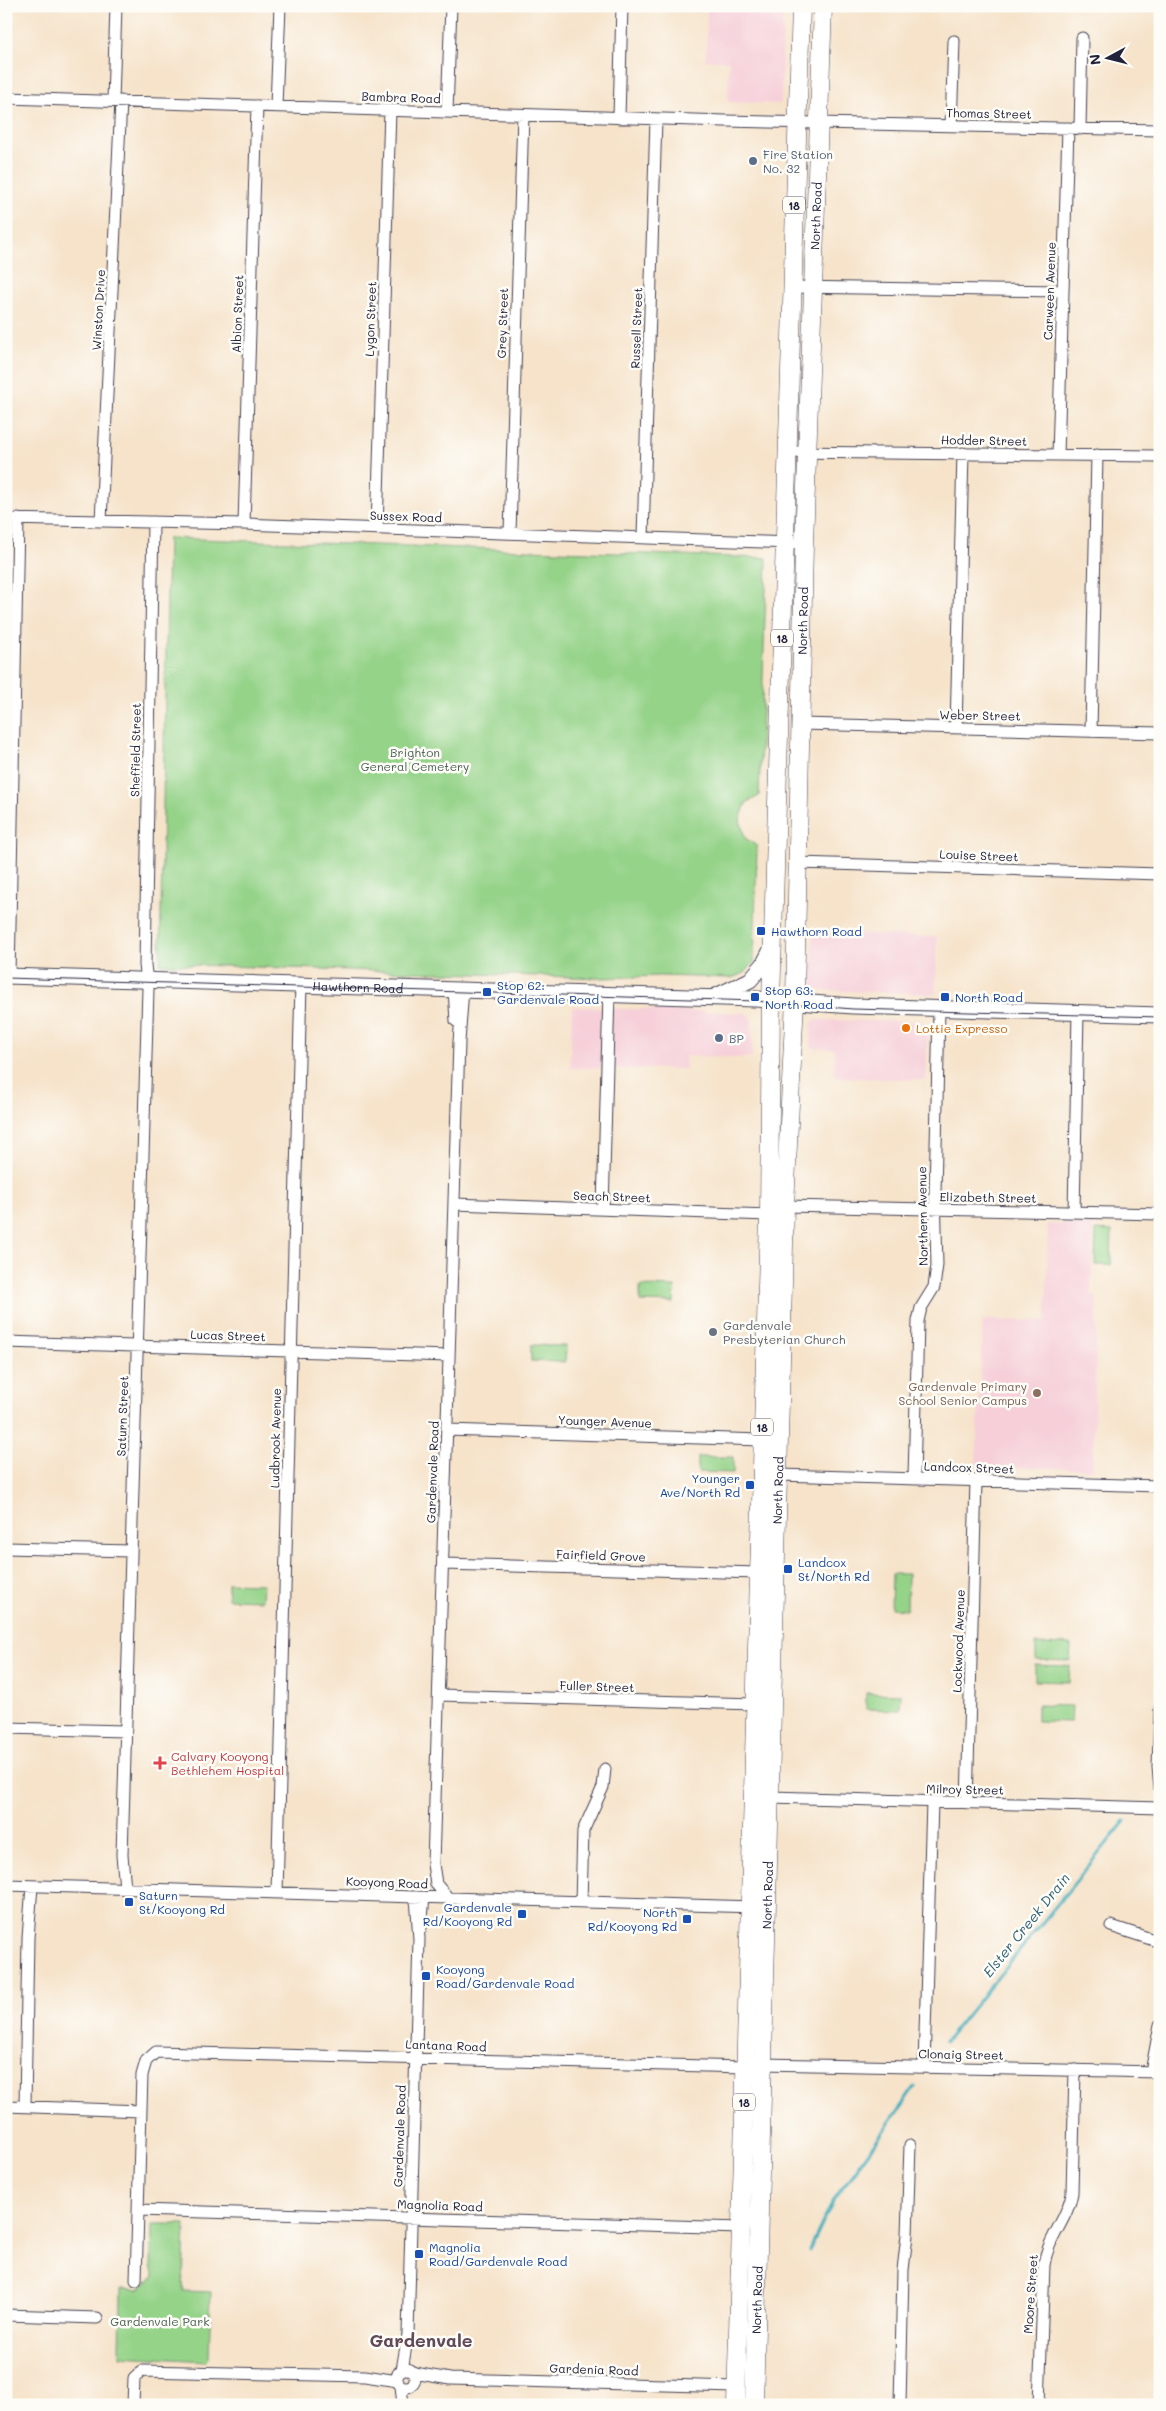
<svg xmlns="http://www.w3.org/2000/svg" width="1166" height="2411" font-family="Mali,sans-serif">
<rect width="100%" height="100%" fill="#fdfcf7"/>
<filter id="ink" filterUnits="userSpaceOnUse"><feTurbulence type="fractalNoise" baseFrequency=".02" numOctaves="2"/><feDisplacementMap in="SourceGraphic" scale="10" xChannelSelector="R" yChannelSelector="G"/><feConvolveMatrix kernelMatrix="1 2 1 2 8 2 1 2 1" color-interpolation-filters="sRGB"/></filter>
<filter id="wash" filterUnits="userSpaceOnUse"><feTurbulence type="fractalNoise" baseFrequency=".0096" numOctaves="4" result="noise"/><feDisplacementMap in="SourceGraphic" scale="20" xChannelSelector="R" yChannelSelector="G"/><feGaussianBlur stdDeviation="1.12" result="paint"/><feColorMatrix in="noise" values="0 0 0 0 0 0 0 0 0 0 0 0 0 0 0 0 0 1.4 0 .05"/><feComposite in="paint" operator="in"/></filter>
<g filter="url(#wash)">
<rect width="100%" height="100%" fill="#f6e3ca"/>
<!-- built -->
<path fill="#f6cfd9" d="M707 6H783L781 104 728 102 729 61 706 60Z
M813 932 937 937 936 994 816 990 811 985Z
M572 1007 746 1013 752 1020V1058L686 1056 685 1069 570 1068Z
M816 1020 924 1022 928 1027 926 1080 834 1077 835 1049 811 1048V1024Z
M1048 1224 1093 1225 1091 1295H1097L1093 1469 976 1466 983 1320 1046 1321Z"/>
<!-- green -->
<path fill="#95d389" stroke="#5c7a62" d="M168 538 767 558 759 796 746 803 740 820 745 838 757 846 754 962 745 973 731 978 659 976 602 978 160 964Z
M1096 1230 1112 1231 1111 1265H1095Z
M640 1286 675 1287 674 1303 640 1302Z
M531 1345 566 1346 565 1362 531 1361Z
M698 1457H733V1473L698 1472Z
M892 1574H908L907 1609 891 1608Z
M228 1583 263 1584 262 1600 228 1599Z
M1036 1644 1071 1645 1070 1661 1036 1660Z
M1035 1665 1070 1666 1069 1682 1035 1681Z
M866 1693 901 1694 900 1710 866 1709Z
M1037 1705 1072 1706 1071 1722 1037 1721Z
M152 2224H185L183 2291 211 2292 209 2358 206 2361 120 2356 121 2289 138 2290 154 2277 151 2266Z"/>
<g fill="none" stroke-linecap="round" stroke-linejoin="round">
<!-- stream -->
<path stroke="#41aebe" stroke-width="3" d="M945 2042 1125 1821
M809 2251 833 2201 915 2087"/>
</g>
</g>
<g filter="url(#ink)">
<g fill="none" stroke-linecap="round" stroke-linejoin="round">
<defs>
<path id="minor" d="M6 98 725 121 1160 130
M113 101 116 6
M276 106 280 6
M447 112 451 6
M619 118 622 6
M951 126 954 41
M1080 129 1082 38
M792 287 1063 291
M787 452 1160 456
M1058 455 1068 128
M6 519 244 524 792 543
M101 521 121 101
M244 524 257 106
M377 529 390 110
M510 533 523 115
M643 537 656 119
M800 724 1160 733
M956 728 963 453
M1091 731 1097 455
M798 863 1160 874
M9 976 18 519
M454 989 456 1021
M454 1204 769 1215
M785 1206 1160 1214
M603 1209 609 994
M1074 1212 1078 1012
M6 1342 449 1356
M447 1430 762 1440
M778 1475 1160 1486
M914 1479 918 1321 921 1308 934 1287 937 1265 935 1194 939 1009
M6 1548 131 1551
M443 1564 758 1573
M439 1695 755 1704
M1160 1709 1158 1767 1160 1789
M6 1728 125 1731
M770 1797 1160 1808
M967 1803 976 1481
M6 1885 755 1907
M125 1888 122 1855 148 989 145 965 153 522
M277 1893 301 984
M448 1898 436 1884 433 1864 459 1042 463 989
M581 1902 583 1831 603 1787 605 1769
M1111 1926 1160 1942
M421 1928 424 1897
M762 2064 1160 2072
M924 2066 932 1802
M1151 2072 1160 2025
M6 2106 141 2111
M25 2106 28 1938 32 1886
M138 2210 741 2228
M136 2280 142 2075 146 2061 156 2052 745 2067
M6 2315 97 2318
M397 2378a9 9 0 1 1 18 0a9 9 0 1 1-18 0Z
M402 2370 408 2334 419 1939 416 1897
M414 2373 450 2379 736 2387
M401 2386 403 2405
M133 2405 134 2378 142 2371 365 2376 398 2381
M900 2405 903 2270 907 2235 910 2145
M1039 2405 1044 2265C1047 2239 1068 2219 1072 2193L1075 2070"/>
<g id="major">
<path id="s1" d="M6 976 755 999 853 1006 1160 1015"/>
<path d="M714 997 750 980 763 965 772 948"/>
</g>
<g id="highway">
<path d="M736 2405 769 1215 771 1002 801 6"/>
<path id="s2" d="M754 2405 785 1206 795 1000 804 543 823 6"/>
</g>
</defs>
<!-- minor casing -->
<use href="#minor" stroke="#423f50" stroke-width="13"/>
<!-- major casing -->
<use href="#major" stroke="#423f50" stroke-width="17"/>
<!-- highway casing -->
<use href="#highway" stroke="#423f50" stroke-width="19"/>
<!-- minor -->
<use href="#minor" stroke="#fff" stroke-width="11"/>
<!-- major -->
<use href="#major" stroke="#fff" stroke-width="15"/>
<!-- highway -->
<use href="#highway" stroke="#fff" stroke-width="18"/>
<!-- tram -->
<path stroke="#22223b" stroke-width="1" d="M6 978 756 1001 853 1009 1160 1017"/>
</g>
</g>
<!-- markers -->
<g fill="#5c6f8a" stroke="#fdfcf7" stroke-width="2">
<circle cx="753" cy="161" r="5"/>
<circle cx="719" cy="1038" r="5"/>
</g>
<g fill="#1a4fb4" stroke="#fdfcf7" stroke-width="2">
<rect x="756" y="926" width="10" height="10" rx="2.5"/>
<rect x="482" y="987" width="10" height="10" rx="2.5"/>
<rect x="750" y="992" width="10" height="10" rx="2.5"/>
<rect x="940" y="992" width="10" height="10" rx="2.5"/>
<rect x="745" y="1480" width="10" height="10" rx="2.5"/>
<rect x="783" y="1564" width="10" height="10" rx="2.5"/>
<rect x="124" y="1897" width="10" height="10" rx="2.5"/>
<rect x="517" y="1909" width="10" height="10" rx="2.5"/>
<rect x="682" y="1914" width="10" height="10" rx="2.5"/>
<rect x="421" y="1971" width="10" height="10" rx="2.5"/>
<rect x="414" y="2249" width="10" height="10" rx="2.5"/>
</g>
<circle fill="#e8710a" stroke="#fdfcf7" stroke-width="2" cx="906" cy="1028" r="5"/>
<circle fill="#6b7280" stroke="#fdfcf7" stroke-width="2" cx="713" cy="1332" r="5"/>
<circle fill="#8d6e63" stroke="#fdfcf7" stroke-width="2" cx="1037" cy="1393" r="5"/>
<path fill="#e0444e" stroke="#fdfcf7" stroke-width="2" d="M157.5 1755.5h5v5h5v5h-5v5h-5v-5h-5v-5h5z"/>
<g text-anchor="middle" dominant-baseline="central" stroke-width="5" stroke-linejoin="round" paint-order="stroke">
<!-- shield labels -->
<g fill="#fdfcf7" stroke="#646373" stroke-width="1">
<rect x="783" y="196.5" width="22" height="17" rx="4"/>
<rect x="771" y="629.5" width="22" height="17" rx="4"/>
<rect x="751" y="1418.5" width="22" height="17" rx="4"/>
<rect x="733" y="2093.5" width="22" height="17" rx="4"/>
</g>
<g font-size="11" font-weight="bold" fill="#22223b">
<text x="794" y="205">18</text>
<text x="782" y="638">18</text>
<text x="762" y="1427">18</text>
<text x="744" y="2102">18</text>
</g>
<!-- street labels -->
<g font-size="12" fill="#22223b" stroke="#fdfcf7">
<text transform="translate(401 97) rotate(2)">Bambra Road</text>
<text transform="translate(989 113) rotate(1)">Thomas Street</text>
<text stroke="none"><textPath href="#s2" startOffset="2190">North Road</textPath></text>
<text transform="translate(1049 291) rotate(-88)">Carween Avenue</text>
<text transform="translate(98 310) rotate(-87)">Winston Drive</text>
<text transform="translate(237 314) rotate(-88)">Albion Street</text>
<text transform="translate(370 319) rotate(-88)">Lygon Street</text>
<text transform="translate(502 323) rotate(-88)">Grey Street</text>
<text transform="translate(636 328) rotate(-88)">Russell Street</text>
<text transform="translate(984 440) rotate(1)">Hodder Street</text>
<text transform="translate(406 516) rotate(2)">Sussex Road</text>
<text stroke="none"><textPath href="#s2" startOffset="1785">North Road</textPath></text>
<text transform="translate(980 715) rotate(1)">Weber Street</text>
<text transform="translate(135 750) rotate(-89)">Sheffield Street</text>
<text transform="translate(979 855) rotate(2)">Louise Street</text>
<text stroke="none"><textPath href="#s1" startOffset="352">Hawthorn Road</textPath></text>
<text transform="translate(612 1196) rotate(2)">Seach Street</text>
<text transform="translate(988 1197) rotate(1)">Elizabeth Street</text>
<text transform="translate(922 1216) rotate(-91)">Northern Avenue</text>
<text transform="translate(228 1335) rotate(2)">Lucas Street</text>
<text transform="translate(122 1416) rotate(-88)">Saturn Street</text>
<text transform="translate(605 1421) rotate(2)">Younger Avenue</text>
<text transform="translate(275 1438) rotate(-89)">Ludbrook Avenue</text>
<text transform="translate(969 1467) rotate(2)">Landcox Street</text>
<text transform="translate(432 1472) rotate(-88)">Gardenvale Road</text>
<text stroke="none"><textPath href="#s2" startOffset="915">North Road</textPath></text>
<text transform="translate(601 1555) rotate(2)">Fairfield Grove</text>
<text transform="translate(958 1641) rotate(-88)">Lockwood Avenue</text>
<text transform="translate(597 1686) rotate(2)">Fuller Street</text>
<text transform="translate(965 1789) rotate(1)">Milroy Street</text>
<text transform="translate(387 1882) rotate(2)">Kooyong Road</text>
<text stroke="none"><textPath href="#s2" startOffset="510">North Road</textPath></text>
<text transform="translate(446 2045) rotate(2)">Lantana Road</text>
<text transform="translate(961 2054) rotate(1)">Clonaig Street</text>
<text transform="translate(399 2136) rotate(-88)">Gardenvale Road</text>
<text transform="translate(440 2205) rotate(2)">Magnolia Road</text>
<text transform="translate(1030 2294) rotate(-86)">Moore Street</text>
<text stroke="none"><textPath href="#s2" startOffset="105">North Road</textPath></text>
<text transform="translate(594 2369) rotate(2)">Gardenia Road</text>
</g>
<!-- service labels -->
<g font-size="12" fill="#4e5e75" stroke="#fdfcf7" text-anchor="start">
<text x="763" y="154">Fire Station<tspan x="763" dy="14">No. 32</tspan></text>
<text x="729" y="1038">BP</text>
</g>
<!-- park labels -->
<g font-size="12" fill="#4a6056" stroke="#fdfcf7">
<text x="415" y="752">Brighton<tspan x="415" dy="14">General Cemetery</tspan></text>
<text x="160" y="2321">Gardenvale Park</text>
</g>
<!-- transit labels -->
<g font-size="12" fill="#164399" stroke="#fdfcf7" text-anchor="start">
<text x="771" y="931">Hawthorn Road</text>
<text x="497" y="985">Stop 62:<tspan x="497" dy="14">Gardenvale Road</tspan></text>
<text x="765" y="990">Stop 63:<tspan x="765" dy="14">North Road</tspan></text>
<text x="955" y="997">North Road</text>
<text x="740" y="1478" text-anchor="end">Younger<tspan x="740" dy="14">Ave/North Rd</tspan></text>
<text x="798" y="1562">Landcox<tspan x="798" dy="14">St/North Rd</tspan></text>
<text x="139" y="1895">Saturn<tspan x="139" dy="14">St/Kooyong Rd</tspan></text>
<text x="512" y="1907" text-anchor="end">Gardenvale<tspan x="512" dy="14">Rd/Kooyong Rd</tspan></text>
<text x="677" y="1912" text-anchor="end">North<tspan x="677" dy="14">Rd/Kooyong Rd</tspan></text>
<text x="436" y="1969">Kooyong<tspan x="436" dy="14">Road/Gardenvale Road</tspan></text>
<text x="429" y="2247">Magnolia<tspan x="429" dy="14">Road/Gardenvale Road</tspan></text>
</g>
<!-- food labels -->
<g font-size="12" fill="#c56008" stroke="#fdfcf7" text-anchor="start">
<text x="916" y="1028">Lottie Expresso</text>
</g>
<!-- worship labels -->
<g font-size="12" fill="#5b616d" stroke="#fdfcf7" text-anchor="start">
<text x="723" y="1325">Gardenvale<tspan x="723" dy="14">Presbyterian Church</tspan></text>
</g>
<!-- education labels -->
<g font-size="12" fill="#785e54" stroke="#fdfcf7" text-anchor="end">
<text x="1027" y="1386">Gardenvale Primary<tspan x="1027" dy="14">School Senior Campus</tspan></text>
</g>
<!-- health labels -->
<g font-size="12" fill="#be3a42" stroke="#fdfcf7" text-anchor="start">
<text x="171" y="1756">Calvary Kooyong<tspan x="171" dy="14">Bethlehem Hospital</tspan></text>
</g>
<!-- water labels -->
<g font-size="14" font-style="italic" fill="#306176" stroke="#fdfcf7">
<text transform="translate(1026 1925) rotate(-51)">Elster Creek Drain</text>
</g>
<!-- district labels -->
<g font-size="18" font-weight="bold" fill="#614a59" stroke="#fdfcf7">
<text x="421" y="2340">Gardenvale</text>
</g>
</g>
<!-- margin -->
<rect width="1166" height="2411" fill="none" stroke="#fdfcf7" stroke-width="25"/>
<!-- north arrow -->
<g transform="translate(1108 58) rotate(263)" stroke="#fdfcf7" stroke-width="4" paint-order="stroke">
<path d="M0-4L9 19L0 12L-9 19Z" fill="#22223b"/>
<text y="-8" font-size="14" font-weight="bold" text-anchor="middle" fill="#22223b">N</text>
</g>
</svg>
